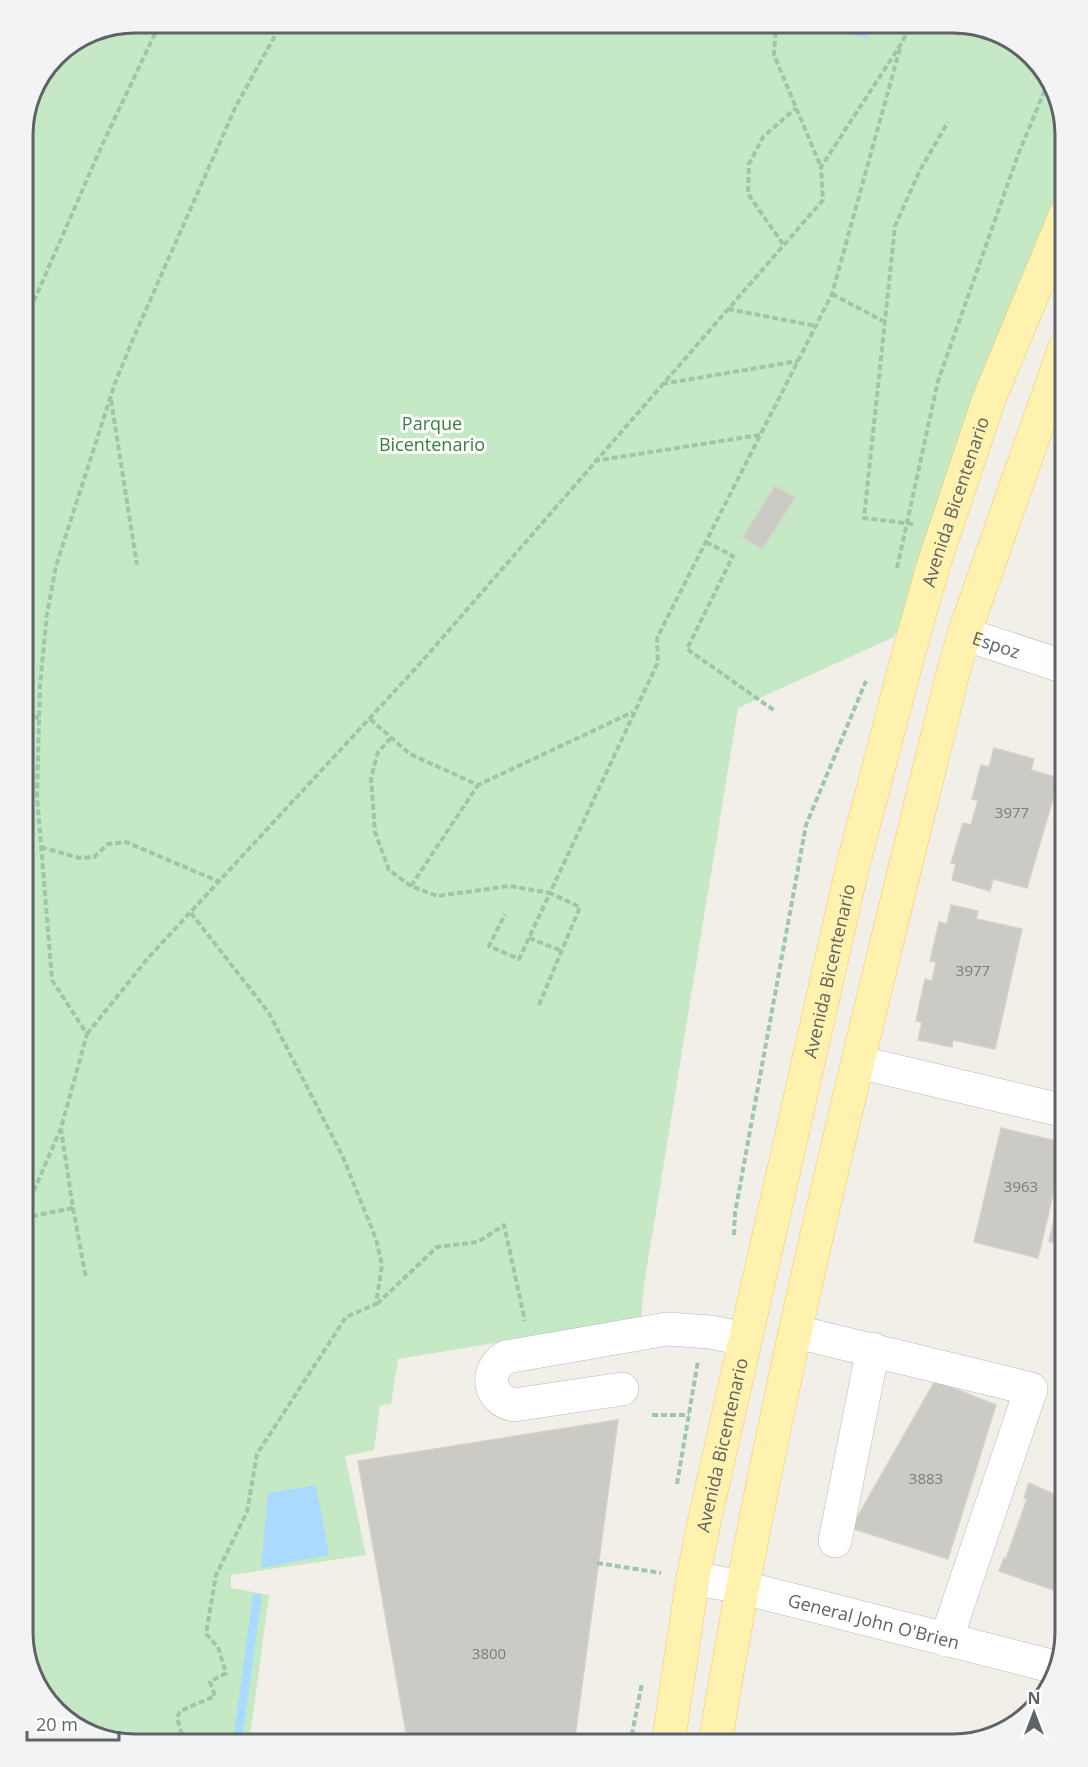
<svg xmlns="http://www.w3.org/2000/svg" width="1088" height="1767" font-family="'Open Sans',sans-serif">
<rect width="100%" height="100%" fill="#f1efe8"/>
<!-- green -->
<path fill="#c5e8c5" d="M135 23H961L1015 41 1054 85 1065 135V197L951 476 903 622 894 637 738 708 644 1285 641 1319 398 1359 391 1404 380 1405 374 1450 345 1456 366 1555 231 1575V1588L269 1595 249 1744H128L73 1726 34 1682 23 1632V128L56 55 92 31Z"/>
<!-- water -->
<path fill="#aadaff" d="M831 23H869L868 39 831 29Z
M316 1485 329 1555 261 1568 268 1493Z"/>
<g fill="none" stroke-linecap="round" stroke-linejoin="round">
<!-- stream -->
<path stroke="#aadaff" stroke-width="9" d="M237 1744 257 1598"/>
</g>
<!-- building -->
<path fill="#cccac5" stroke="#d6d1c6" stroke-width="1.5" d="M936 23H961L966 25 960 37 935 26Z
M775 486 795 498 762 549 743 537Z
M994 748 1034 759 1031 770 1059 778 1027 888 993 879 990 891 952 880 956 864 951 863 963 823 971 825 978 800 972 799 981 765 989 767Z
M951 905 978 911 976 919 1022 929 995 1049 953 1040 952 1047 918 1040 922 1022 916 1021 925 979 932 981 936 962 930 961 939 922 947 924Z
M1001 1128 1065 1143 1038 1258 974 1242Z
M1058 1175 1065 1177V1248L1049 1241 1059 1198 1052 1197Z
M935 1381 996 1405 948 1559 851 1528Z
M618 1420 574 1744H408L358 1461Z
M1029 1483 1065 1499V1594L999 1571 1004 1558 1006 1559 1027 1499 1024 1498Z"/>
<g fill="none" stroke-linecap="round" stroke-linejoin="round">
<defs>
<g id="minor">
<path id="s1" d="M964 634 1065 667"/>
<path d="M858 1062 1065 1111"/>
<path d="M797 1332 1031 1389 946 1640"/>
<path d="M622 1389 514 1405C488 1400 484 1370 506 1357L667 1329 711 1332 744 1339"/>
<path d="M835 1541 873 1349"/>
<path id="s2" d="M693 1578 741 1587 1055 1667"/>
</g>
<g id="major">
<path id="s3" d="M668 1744 693 1578 705 1518 852 869 909 652 934 563 989 399 1065 216"/>
<path d="M715 1744C774 1383 866 1028 953 673L964 634 1065 347"/>
</g>
</defs>
<!-- minor casing -->
<use href="#minor" stroke="#b5b8bc" stroke-width="34"/>
<!-- major casing -->
<use href="#major" stroke="#f2c960" stroke-width="34"/>
<!-- path -->
<path stroke="#9cc7a9" stroke-width="4" stroke-dasharray="6 3" stroke-linecap="butt" d="M776 23 774 55 821 167
M783 244 748 194 749 164 763 137 796 108
M832 294 883 321
M728 309 816 326
M23 326 103 143 160 23
M662 384 798 361
M111 400 137 565
M594 461 760 435
M913 524 864 518 895 226 920 170 948 122
M706 542 733 556 687 649 775 711
M897 568 938 381 1018 155 1049 80
M23 702 38 719
M370 719 410 754 478 785 633 712
M391 738 378 752 371 778 375 832 389 870 411 886 437 896 509 886 550 893 519 959 489 946 505 914
M41 847 79 858 94 857 108 844 126 842 220 882
M411 886 478 785
M191 913 269 1013 343 1157 376 1239 382 1265 376 1304 346 1317 257 1454 247 1512 216 1575 206 1634 218 1647 226 1673 210 1682 215 1696 180 1711 177 1718 184 1741 194 1744
M529 938 562 951
M539 1005 580 907 550 893 658 662 657 639 661 630 832 294 900 48
M87 1034 148 958 417 667 823 200 821 167 901 44 912 23
M73 1208 86 1278
M23 1216 61 1128 87 1034 52 980 37 795 40 685 47 614 56 566 115 383 133 339 236 106 282 23
M23 1218 73 1208 61 1129
M734 1235 735 1213 806 825 866 681
M377 1304 437 1247 478 1242 504 1225 525 1321
M652 1415H689
M677 1484 698 1361
M597 1563 661 1573
M630 1744 642 1683"/>
<!-- minor -->
<use href="#minor" stroke="#fff" stroke-width="33"/>
<!-- major -->
<use href="#major" stroke="#fff2af" stroke-width="33"/>
</g>
<g text-anchor="middle" dominant-baseline="central" stroke-width="6" stroke-linejoin="round" paint-order="stroke">
<!-- number labels -->
<g font-size="15" fill="#7a7d7f">
<text x="1012" y="812">3977</text>
<text x="973" y="970">3977</text>
<text x="1021" y="1186">3963</text>
<text x="926" y="1478">3883</text>
<text x="489" y="1653">3800</text>
</g>
<!-- park labels -->
<g font-size="18" fill="#348238" stroke="#fff">
<text x="432" y="423">Parque<tspan x="432" dy="21">Bicentenario</tspan></text>
</g>
<!-- street labels -->
<g font-size="18" fill="#5f6368" stroke="#fff">
<text stroke="none"><textPath href="#s3" startOffset="1276">Avenida Bicentenario</textPath></text>
<text stroke="none"><textPath href="#s1" startOffset="34">Espoz</textPath></text>
<text stroke="none"><textPath href="#s3" startOffset="790">Avenida Bicentenario</textPath></text>
<text stroke="none"><textPath href="#s3" startOffset="304">Avenida Bicentenario</textPath></text>
<text stroke="none"><textPath href="#s2" startOffset="186">General John O'Brien</textPath></text>
</g>
</g>
<!-- crop -->
<path d="M0 0H1088V1767H0ZM135 33H953A102 102 0 0 1 1055 135V1632A102 102 0 0 1 953 1734H135A102 102 0 0 1 33 1632V135A102 102 0 0 1 135 33Z" fill="#f2f3f3" fill-rule="evenodd"/>
<path fill="none" stroke="#5f6368" stroke-width="3" d="M135 33H953A102 102 0 0 1 1055 135V1632A102 102 0 0 1 953 1734H135A102 102 0 0 1 33 1632V135A102 102 0 0 1 135 33Z"/>
<!-- north arrow -->
<g transform="translate(1034 1713)" stroke="#ffffff" stroke-width="4.5" paint-order="stroke">
<path d="M0-4.5L10 22L0 15L-10 22Z" fill="#5f6368"/>
<text y="-9" font-size="16" font-weight="bold" text-anchor="middle" fill="#5f6368">N</text>
</g>
<!-- scale -->
<path d="M27 1731v9h92v-9" fill="none" stroke="#5f6368" stroke-width="3"/>
<text x="36" y="1731" font-size="18" fill="#5f6368" stroke="#ffffff" stroke-width="4.5" paint-order="stroke">20 m</text>
</svg>
